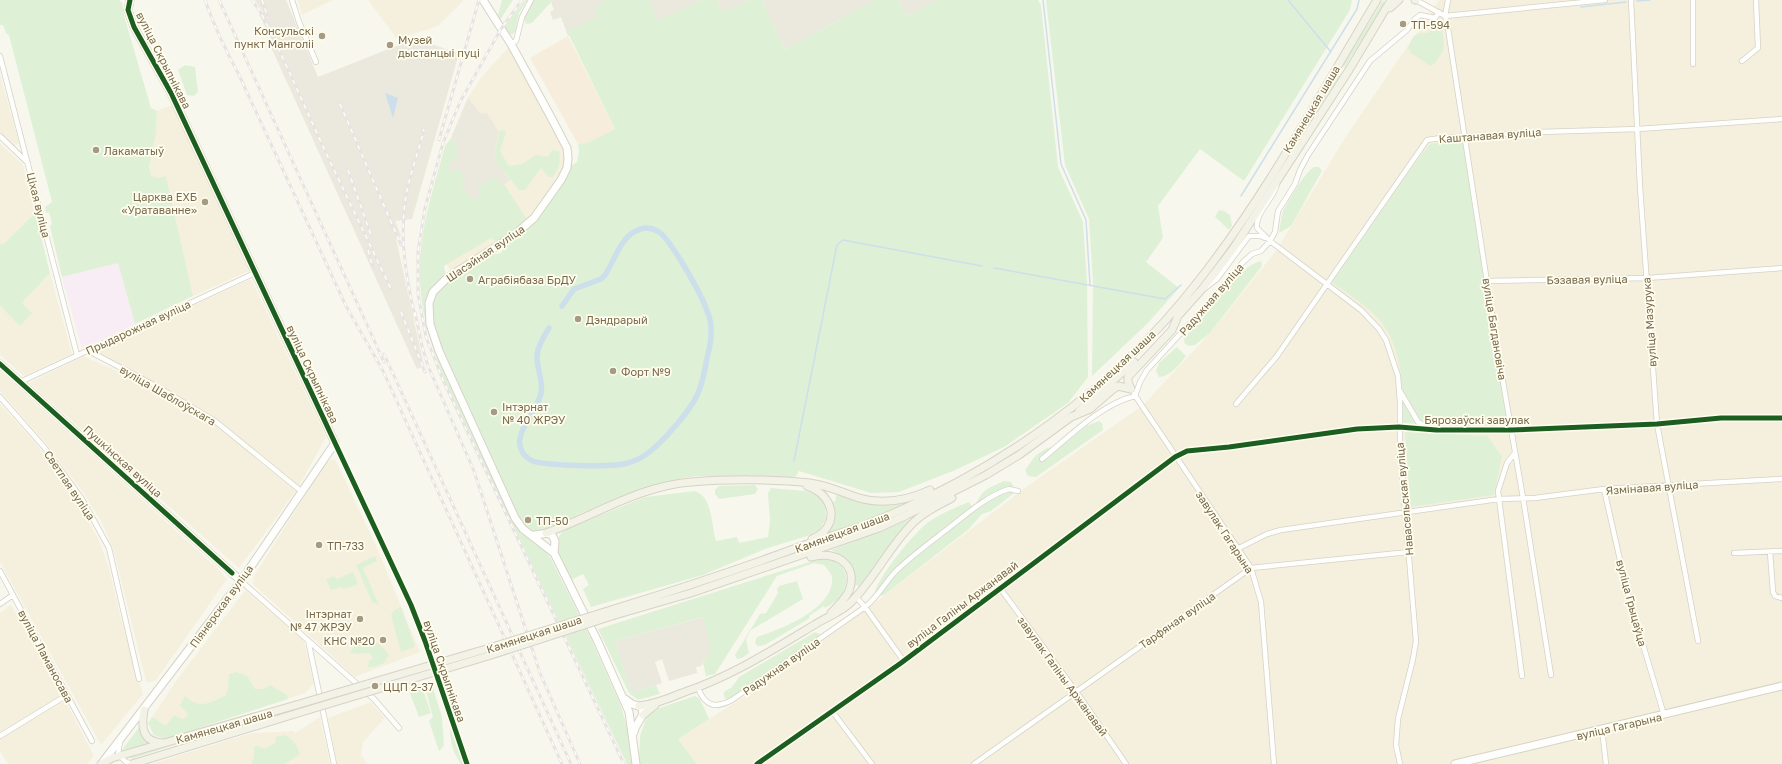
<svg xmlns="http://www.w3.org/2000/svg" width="1782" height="764" font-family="'Golos Text',sans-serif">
<rect width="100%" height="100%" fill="#f8f7ed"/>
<!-- residential -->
<path fill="#f4f0dd" d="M298 0H333L302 15Z
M368 0H462L463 1 438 26 397 39Z
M1439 0H1782V764H697L678 739 748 694 856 617 1029 485 1143 405 1212 331 1276 251 1345 138Z
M511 44 563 141 568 163 534 218 452 274 434 242 445 146 451 138 467 99 481 78Z
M0 75 19 143 14 146 0 132Z
M172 105 249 271 193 296 166 176 157 178 152 177 149 168 156 133 157 111Z
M0 143 23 165 35 213 3 246 0 243Z
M50 273 72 354 24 376 0 355V306L20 325 22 303Z
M251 279 326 437 299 486 217 419 167 389 93 350Z
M83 356 160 390 214 423 296 491 239 568 29 383Z
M0 371 218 569 227 579 156 680 152 682H146L145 677 113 548 101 521 83 492 44 441 0 391Z
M0 404 37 445 76 501 98 538 109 568 120 615 143 694 101 745 0 562Z
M333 459 336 461 376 546 420 652 355 677 253 584 254 576 326 462Z
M246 590 304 641 314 683 305 693 165 739 154 735 148 723 179 677 240 597Z
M11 605 61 693 58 697 0 732V613Z
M65 700 94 756 87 764H8L0 751V739Z
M371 702 385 718 363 742 361 755 367 764H337L328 718Z
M320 717 330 764H151L252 733 293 731 295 733Z"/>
<!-- commercial -->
<path fill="#f6eddd" d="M568 36 615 129 587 143 578 144 530 58Z"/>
<!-- industrial -->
<path fill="#ebe8dd" d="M255 0H286L318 77 399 45 418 40 459 53 412 219 395 221 401 236 396 239 424 366 417 369 271 47 274 46 259 14 263 12Z
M553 0H702L657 21 568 36 561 17 553 20 550 12 554 10 551 2Z
M717 0H750L722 13Z
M762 0H875L785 50Z
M898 0H937L907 16Z
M468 98 481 114 487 113 498 131 494 159 510 180 477 204 470 199 461 182 465 179 458 168 452 172 447 165 459 157 454 150 458 146 451 138Z
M704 617 711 649 701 666 696 667 697 673 669 681 662 659 655 662 662 683 632 693 615 641Z"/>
<!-- education -->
<path fill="#f8edf4" d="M118 262 135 324 82 349 62 277Z"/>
<!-- green -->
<path fill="#def1d7" d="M0 0H119L122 3 125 19 151 108 157 111 156 133 149 168 152 177 156 176 157 178 166 176 193 296 135 324 118 263 62 277 50 226 52 224 49 212 46 213 45 207 52 202 9 35 6 33 3 25H0Z
M502 0H513L500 20 498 15Z
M525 0H527L519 13 515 32 513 34 509 35 504 27Z
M534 0H553L532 23 526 24 524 18Z
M606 0H650L657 21 702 0H717L722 13 750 0H762L785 50 875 0H898L907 16 937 0H1038L1041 5 1058 167 1083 222 1087 282 1088 377 1068 403 1004 447 953 471 899 492 871 493 799 471 796 476 791 478 698 476 683 478 658 484 605 503 577 515 544 531 534 532 519 520 462 400 436 335 433 320 431 308 433 296 441 286 493 252 497 254 502 252 503 247 515 239 535 221 568 173 571 166 577 162 579 152 578 144 587 143 615 129 567 31 598 17 595 8Z
M1046 0H1352L1350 10 1244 181 1200 149 1158 206 1163 238 1146 262 1179 288 1148 323 1092 376 1093 283 1089 219 1065 165Z
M1383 0 1385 4 1344 68 1343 65Z
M1435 25 1442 30 1444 44 1443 51 1435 63 1430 66 1411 53 1408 48C1412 36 1416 32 1428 33Z
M185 65 195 67 198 92 194 96 187 95 178 70Z
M1336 72 1340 76 1311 120H1309Z
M502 130 506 132 500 151 509 166 522 164 536 155 548 157 552 150 559 151C561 161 559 169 553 177H549L541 168 525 190H519L494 159 499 132Z
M451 138 458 146 454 150 459 157 448 165 452 172 458 168 466 179 461 183 470 198 473 197 474 199 481 196 478 187 496 177 501 182 499 188 504 184 526 218C524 225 503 242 495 241L491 238 444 266 446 275 437 283 427 320 431 338 448 380 515 525C523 537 540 543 550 557L593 643 621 706 627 727 632 764H627C583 672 539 581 496 489 466 425 424 354 420 283 417 235 433 191 445 146Z
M1462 139 1508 427 1403 423C1403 387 1403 347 1378 318 1368 307 1345 292 1332 282L1410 170 1430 144Z
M1314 167H1319L1322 171 1291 226 1279 233C1280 227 1281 220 1282 214 1285 205 1306 171 1314 167Z
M1219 210 1224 211 1230 215 1232 226 1229 230 1215 217Z
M35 213 50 273 22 303 32 313 20 326 0 306V243L3 245Z
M1261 261 1262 266 1210 333 1195 345 1189 346 1185 344 1184 339C1200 320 1239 265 1261 261Z
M1177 347 1186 356C1180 364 1170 377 1159 377L1156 371 1159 363Z
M1099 421 1102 423 1103 430 1036 477 1028 476 1025 470 1036 455 1047 448 1061 446 1086 426Z
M1405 432 1487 436 1502 456 1494 495 1410 507Z
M1004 481 1011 482 1013 485V494L991 511 982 514 969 529 883 596 875 593C877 578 917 529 930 521 942 513 956 507 969 502L972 506 976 504C984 487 988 489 1004 481Z
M755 485 758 489 755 494 719 499 715 494V490L719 486Z
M771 488 806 491 820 496 825 504 826 519 820 529 810 535 765 549 703 575 591 607 583 589 589 585 583 574 571 580C564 564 545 539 569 528L645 497 695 491C713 497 711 525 716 541L737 537 739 543 768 537 770 521 768 493Z
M837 493 887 504 907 503 867 520 828 533 834 514 832 503 835 501Z
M913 518 860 587 854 584C851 565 849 558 831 550Z
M375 556 377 561 363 568 379 605 372 602 356 565Z
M819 559C840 556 854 575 842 594 838 600 832 604 825 608L824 606 809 616 810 618 765 645 757 646 755 642 757 637C781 629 835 609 832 577 831 573 826 568 824 565L814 563 777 576 715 674 706 676 703 663 711 649 703 617 615 641 632 693 656 685 660 694 638 700 629 693 598 629Z
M353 572 358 584 344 589 342 587 331 590 326 580 334 576 337 579Z
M797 581 803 599 751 630 746 639 749 653 742 658 737 659 735 655 760 614 766 613 778 593 777 589 779 586Z
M401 607 415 647 401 652 391 615 394 610Z
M815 632 820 634 819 638 733 696 727 699 724 697V692L732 687 739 677Z
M357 642 369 644 378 643 389 654 384 663 374 667H368L369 661 373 658 369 653 357 654 350 653Z
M236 672 247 676 255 689H264L270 685 287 695 288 699 165 739 154 735 148 723 152 717 166 726 174 715 182 719 187 717 188 714 180 705 185 696C200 710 210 703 226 695L228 688 229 674Z
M431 682 442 717 444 746 439 751 429 721 433 717 424 684Z
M421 684 431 713 419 717 408 688Z
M695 696 700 699 709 719 678 739 697 764H639L640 736 647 716 659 708Z
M140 726 152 743 122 750Z
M450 728 464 764H461C453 753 450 742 450 728Z
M284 735C293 738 297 745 300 754L285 764H251L254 757V747L258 746 265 749 275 743 276 737Z
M186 741 132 759 127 756 130 755Z"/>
<!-- water -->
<path fill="#cddfea" d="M385 93 398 98 393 118Z"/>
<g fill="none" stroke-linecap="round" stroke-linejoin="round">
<!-- stream -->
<path stroke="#cddfea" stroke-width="1.5" d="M1043 0 1061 164 1086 220 1090 285
M1288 0 1331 52
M1637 1 1650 0
M1581 7 1626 2
M1241 196 1357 9 1359 0
M994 268 1165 299 1181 285
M794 461 837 245 843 240 982 266"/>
<!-- canal -->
<path stroke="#cddfea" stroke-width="5.5" d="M549 328C544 336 538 346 537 355 536 369 545 383 540 397 535 412 514 434 521 449 523 455 528 459 533 461 547 466 608 467 624 464 632 462 641 459 648 453 662 443 692 409 698 393 703 382 705 370 707 358 709 349 712 340 711 331 711 324 710 317 707 311 702 295 671 240 659 232 651 227 643 227 636 231 620 238 614 262 605 275L601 279 574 289 562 306"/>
<defs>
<path id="street" d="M292 0 299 22 316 62
M1416 0 1445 16 1447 22 1497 347 1523 498 1551 675
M1448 0 1445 16 1605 0
M1631 0 1640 187 1657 424 1698 641
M511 44 516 41 522 17 531 0
M0 56 77 355
M1742 61 1758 48 1756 0
M1693 64V0
M0 136 28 163
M1277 184C1274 199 1255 212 1257 228L1270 241 1361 310 1379 329 1386 340 1398 376 1400 402V450L1416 641 1413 659 1398 719 1396 745 1400 764
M1487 281 1647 278 1782 268
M1205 288 1217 279 1249 236H1260L1265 238
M87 350 163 390 215 421 301 491
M20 382 255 273
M1400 391 1418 422 1427 427
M1134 394 1251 568 1261 602 1274 764
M0 397 44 447 82 499 109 548 139 679
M1236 404 1277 356 1427 140 1441 138 1539 132 1638 129 1782 119
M335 443 411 605 425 641 467 764
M1514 454 1507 463 1498 491 1522 676
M1042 459C1069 437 1101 404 1135 396L1140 382 1147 370 1226 284 1242 263 1252 254 1261 251 1270 241 1275 232 1278 211 1295 184 1300 170 1308 155 1370 61 1407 30 1415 19 1420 15 1435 18 1439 12
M1604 489 1627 591 1664 715
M1237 549 1267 534 1281 530 1499 499 1535 498 1604 489 1782 479
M1770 552 1773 592 1775 596 1782 598
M1734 553 1782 551
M0 571 92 741
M241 581 374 699 399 728
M1000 588 1080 697 1126 764
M856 597 865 607 903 660
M0 604 13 595
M308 640 334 764
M698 688C705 706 715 709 732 700L865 607C878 597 885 582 897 570 914 554 932 541 950 527 968 513 987 496 1009 489L1018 491
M832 711 872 764
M1602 729 1606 764
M0 736 67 695
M120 742 118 754 126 762 133 764
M757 764 901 663 1175 457 1187 451 1229 447 1357 429 1399 427 1436 430H1511L1657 424 1721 418H1782
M974 764 1251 568 1409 552"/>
<path id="secondary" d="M483 0 511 44 553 121 567 148 568 158 567 168 561 180 534 218 513 236 447 278 433 292 429 303 430 324 439 351 515 518 523 529 554 553 598 642 629 712 636 764
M0 364 241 581
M532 535C539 536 546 531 552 535L555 541 554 553
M625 699 632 704 641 707C647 716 635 723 634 732
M102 763 241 581 335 443 171 93 134 27 128 10 130 0
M1455 764 1782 686"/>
<path id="primary" d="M1415 0H1416
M1390 8 1399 0
M1131 389 1128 382V377L1172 330 1178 316 1203 288 1233 249 1349 70 1391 0
M1079 411 1134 362
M807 486C835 495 841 527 812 539
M546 533C594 516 639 486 691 482 727 479 774 479 810 483 827 485 843 493 859 498 883 505 908 500 930 490
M811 557C835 550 859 564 849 591 845 599 838 606 831 613
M614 609C679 589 743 568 807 544 830 536 853 530 875 521 998 471 1114 389 1196 284 1266 196 1319 96 1377 0
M615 615 691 593 879 528 907 515 986 475 1019 455 1071 417 1090 409 1112 390 1118 386 1131 389
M639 706C655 704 668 699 682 693 730 677 771 651 814 625 825 618 841 612 850 603 875 579 889 546 914 522 925 511 939 505 952 498
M144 710C141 727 142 742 163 743
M643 715 655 705
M101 764 112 758 296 705
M132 764 298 713"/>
</defs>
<!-- street casing -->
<use href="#street" stroke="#d5d2c8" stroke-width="6"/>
<!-- secondary casing -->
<use href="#secondary" stroke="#d6d3c7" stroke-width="9"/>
<!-- primary casing -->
<use href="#primary" stroke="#d7d2c7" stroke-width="9"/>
<!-- street -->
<use href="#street" stroke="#fefefc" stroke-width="4.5"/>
<!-- secondary -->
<use href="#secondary" stroke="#fefefc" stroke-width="7"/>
<!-- primary -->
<use href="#primary" stroke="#f3f2e6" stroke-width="7"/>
<defs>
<path id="rail" d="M205 0C214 26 226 51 239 75L346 306 383 371 562 764
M219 0 384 362
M252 0 261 13 276 43 326 153 391 289
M262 0 268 18
M522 0 501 29 460 102 443 143 425 208 418 251V294L426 337 443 380 624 764
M340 104 401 245
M439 140 479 0
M348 170 371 235
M368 250 373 268
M401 312 425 372
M415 312 422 346 428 366 474 471 540 673 580 764
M415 317C406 277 399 237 406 196 410 173 419 151 424 129
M384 354 571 764"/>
</defs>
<!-- rail casing -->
<use href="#rail" stroke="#e7e3e5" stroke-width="3"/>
<!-- rail -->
<use href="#rail" stroke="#fffdef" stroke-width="1.5" stroke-dasharray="4.5" stroke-linecap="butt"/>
<defs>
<path id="primary-bridge" d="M296 705 486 649 614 609
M298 713 488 656 615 615"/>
</defs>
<!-- primary-bridge casing -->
<use href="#primary-bridge" stroke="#d7d2c7" stroke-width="9" stroke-linecap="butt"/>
<!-- primary-bridge -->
<use href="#primary-bridge" stroke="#f3f2e6" stroke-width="7"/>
<defs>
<path id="cycleway" d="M130 0 128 10 134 27 171 93 411 605 425 641 467 764
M0 364 232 573
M757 764 901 663 1175 457 1187 451 1229 447 1357 429 1399 427 1436 430H1511L1657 424 1721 418H1782"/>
</defs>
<!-- cycleway casing -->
<use href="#cycleway" stroke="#fffdef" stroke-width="8"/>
<!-- cycleway -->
<use href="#cycleway" stroke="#1b5e20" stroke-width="5"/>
</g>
<!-- markers -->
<g fill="#a59b83" stroke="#fffdef" stroke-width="1.5">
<circle cx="1403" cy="24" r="4"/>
<circle cx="322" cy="36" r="4"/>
<circle cx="390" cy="45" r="4"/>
<circle cx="96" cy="150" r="4"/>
<circle cx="205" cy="202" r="4"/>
<circle cx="470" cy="279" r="4"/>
<circle cx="578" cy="319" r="4"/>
<circle cx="613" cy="371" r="4"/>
<circle cx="494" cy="412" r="4"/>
<circle cx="528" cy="520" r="4"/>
<circle cx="319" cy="545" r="4"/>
<circle cx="360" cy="619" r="4"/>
<circle cx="383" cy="640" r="4"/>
<circle cx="375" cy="686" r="4"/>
</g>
<g text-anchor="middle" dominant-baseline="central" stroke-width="3.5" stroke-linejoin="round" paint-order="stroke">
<!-- poi labels -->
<g font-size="11" fill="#79694a" stroke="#fffdef" text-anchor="start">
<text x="1411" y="24">ТП-594</text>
<text x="314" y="30" text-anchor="end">Консульскі<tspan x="314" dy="13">пункт Манголіі</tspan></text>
<text x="398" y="39">Музей<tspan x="398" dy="13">дыстанцыі пуці</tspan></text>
<text x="104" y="150">Лакаматыў</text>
<text x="197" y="196" text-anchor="end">Царква ЕХБ<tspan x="197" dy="13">«Уратаванне»</tspan></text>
<text x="478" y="279">Аграбіябаза БрДУ</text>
<text x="586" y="319">Дэндрарый</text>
<text x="621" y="371">Форт №9</text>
<text x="502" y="406">Інтэрнат<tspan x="502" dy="13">№ 40 ЖРЭУ</tspan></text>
<text x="536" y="520">ТП-50</text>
<text x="327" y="545">ТП-733</text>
<text x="352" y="613" text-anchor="end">Інтэрнат<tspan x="352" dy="13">№ 47 ЖРЭУ</tspan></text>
<text x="375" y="640" text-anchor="end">КНС №20</text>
<text x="383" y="686">ЦЦП 2-37</text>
</g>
<!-- street labels -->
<g font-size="11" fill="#79694a" stroke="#fffdef">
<text transform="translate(164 60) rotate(63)">вуліца Скрыпнікава</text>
<text transform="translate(1311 109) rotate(-59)">Камянецкая шаша</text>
<text transform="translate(1490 135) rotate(-4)">Каштанавая вуліца</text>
<text transform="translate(39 205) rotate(76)">Ціхая вуліца</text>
<text transform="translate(485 253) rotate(-34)">Шасэйная вуліца</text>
<text transform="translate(1587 279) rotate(-1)">Бэзавая вуліца</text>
<text transform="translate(1211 299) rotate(-49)">Радужная вуліца</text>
<text transform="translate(1649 322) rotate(-94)">вуліца Мазурука</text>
<text transform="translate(138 327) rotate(-25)">Прыдарожная вуліца</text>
<text transform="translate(1495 329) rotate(81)">вуліца Багдановіча</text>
<text transform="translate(1117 366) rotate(-43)">Камянецкая шаша</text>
<text transform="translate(313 374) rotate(65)">вуліца Скрыпнікава</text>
<text transform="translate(168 395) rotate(30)">вуліца Шаблоўскага</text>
<text x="1477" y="419">Бярозаўскі завулак</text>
<text transform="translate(123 461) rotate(42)">Пушкінская вуліца</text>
<text transform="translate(70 485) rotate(56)">Светлая вуліца</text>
<text transform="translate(1652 487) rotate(-4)">Язмінавая вуліца</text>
<text transform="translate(1404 499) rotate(-95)">Навасельская вуліца</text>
<text transform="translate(842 532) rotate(-20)">Камянецкая шаша</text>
<text transform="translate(1225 532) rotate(57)">завулак Гагарына</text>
<text transform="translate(1632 603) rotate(75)">вуліца Грыцаўца</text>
<text transform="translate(962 604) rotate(-37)">вуліца Галіны Аржанавай</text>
<text transform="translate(221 606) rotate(-54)">Піянерская вуліца</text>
<text transform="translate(1177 620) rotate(-35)">Тарфяная вуліца</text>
<text transform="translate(534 634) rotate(-18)">Камянецкая шаша</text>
<text transform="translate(46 656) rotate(62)">вуліца Ламаносава</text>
<text transform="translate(781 666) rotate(-35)">Радужная вуліца</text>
<text transform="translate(445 671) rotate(71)">вуліца Скрыпнікава</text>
<text transform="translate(1063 676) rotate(54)">завулак Галіны Аржанавай</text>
<text transform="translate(224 726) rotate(-16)">Камянецкая шаша</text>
<text transform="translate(1619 726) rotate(-13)">вуліца Гагарына</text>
</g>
</g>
</svg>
